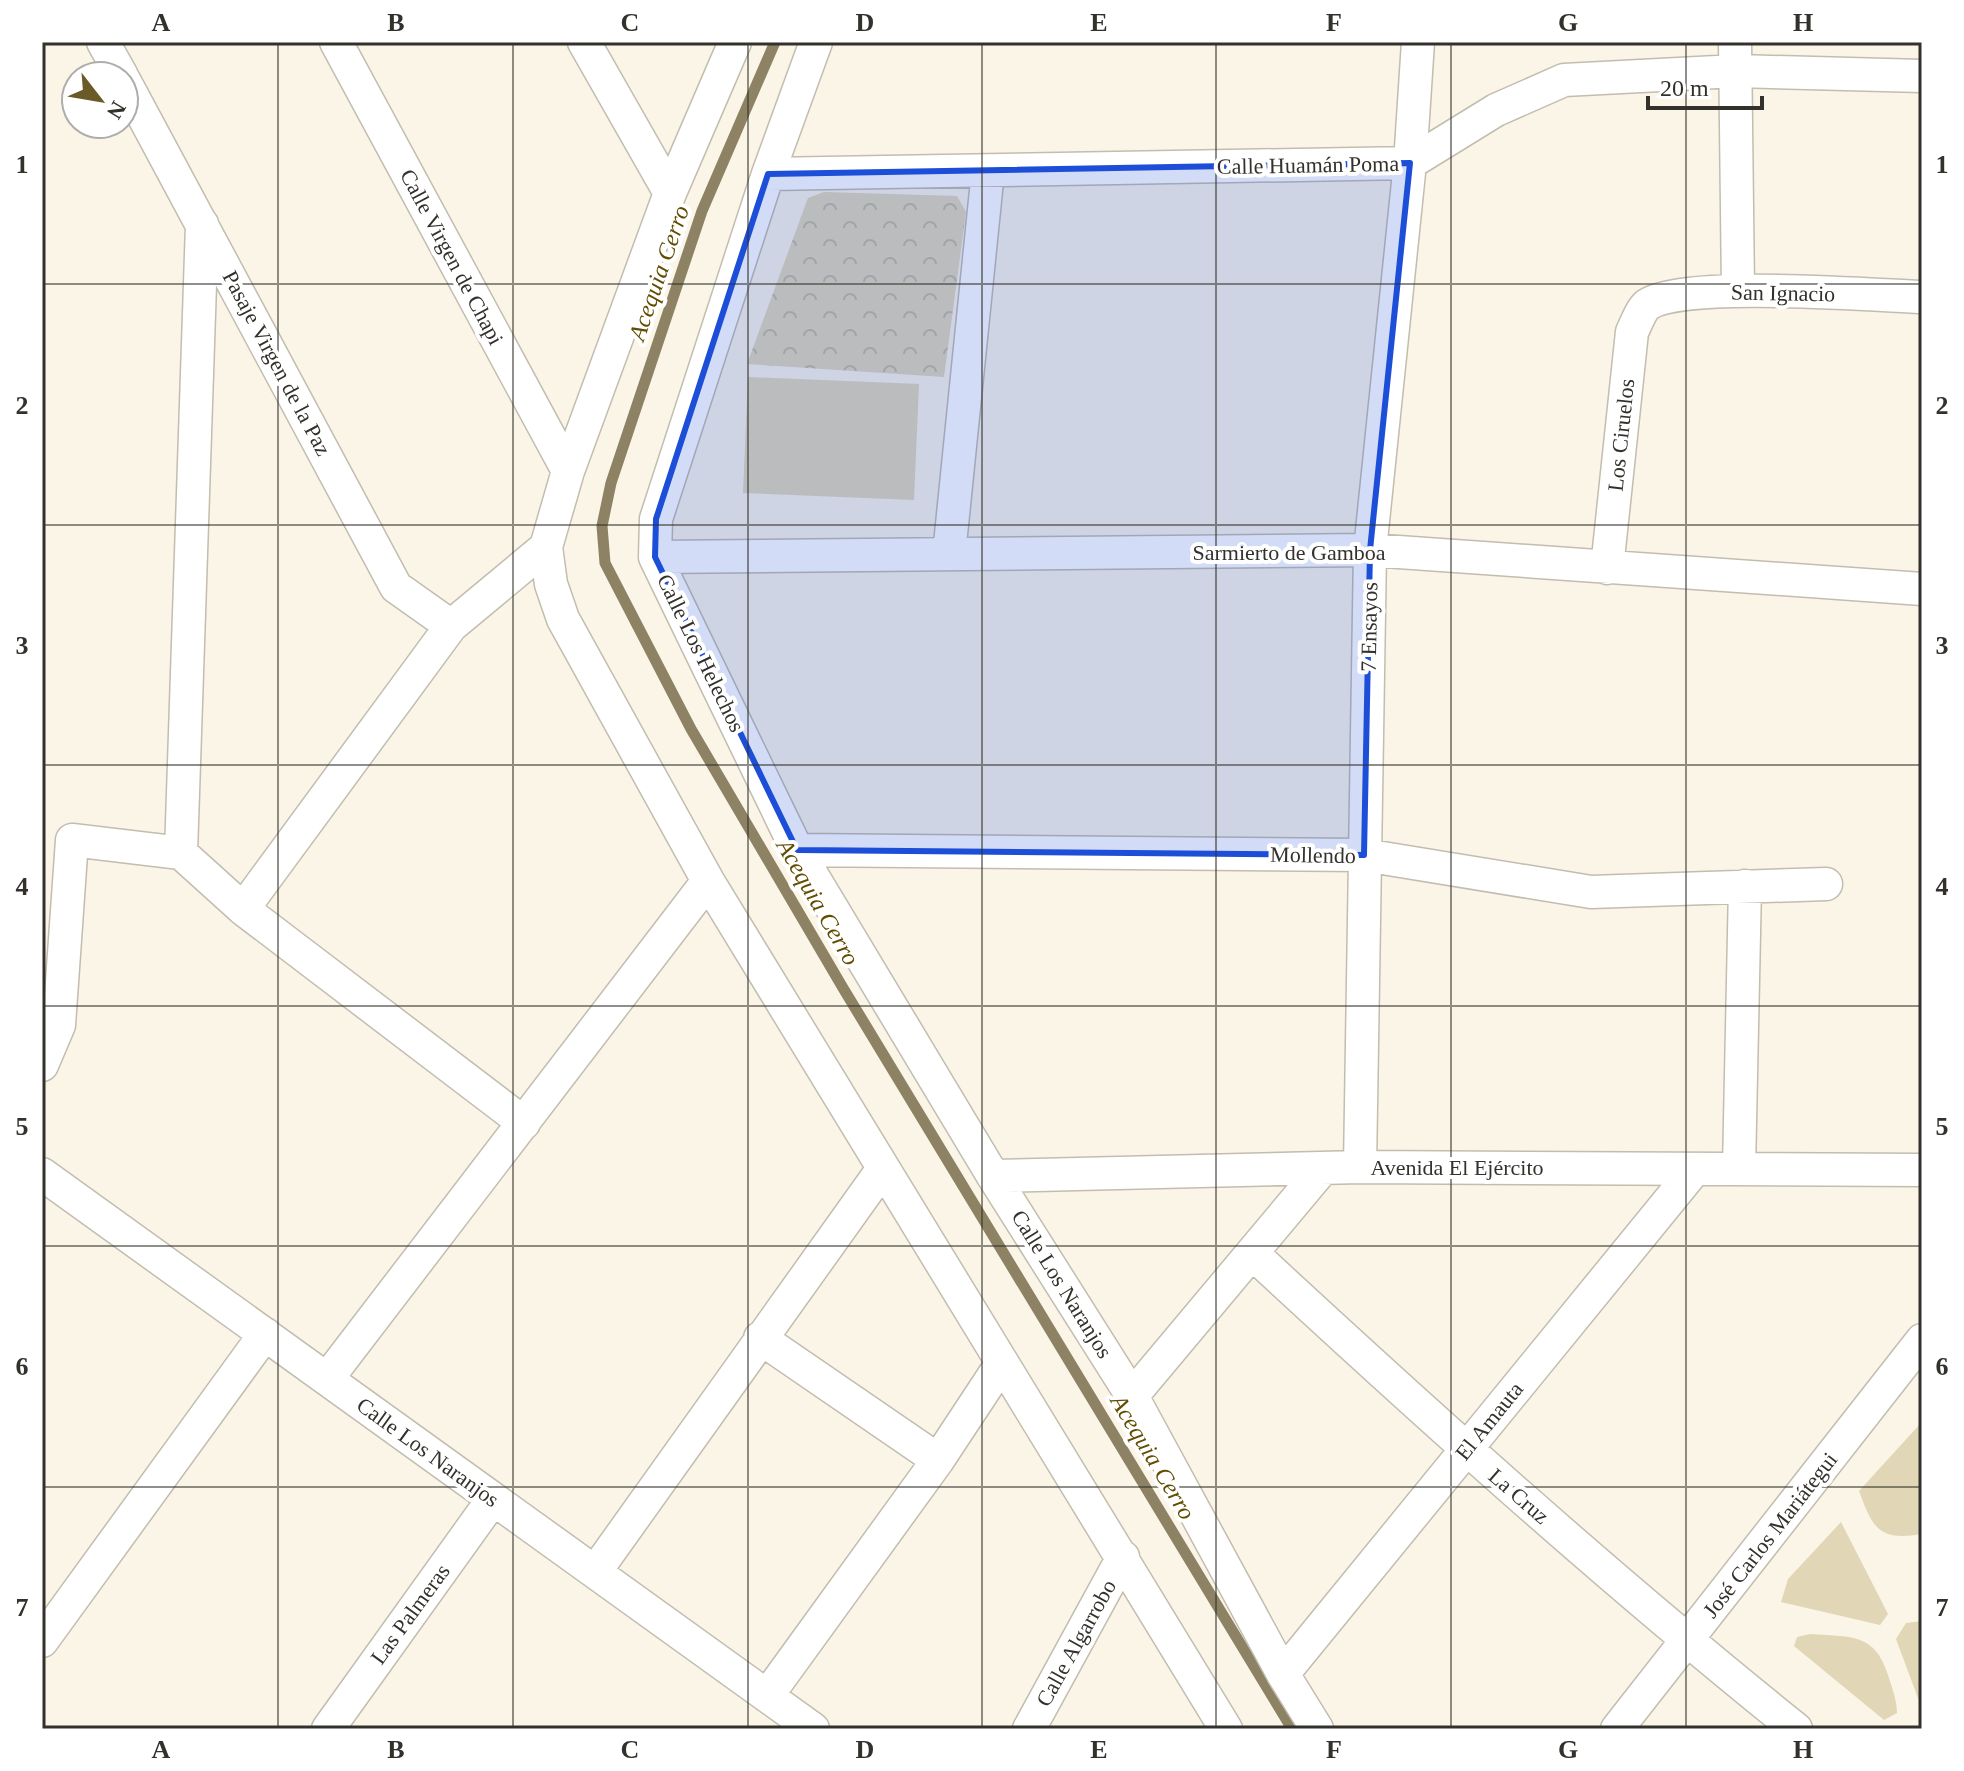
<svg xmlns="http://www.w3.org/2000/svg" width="1964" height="1771" font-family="'Times New Roman',serif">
<defs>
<pattern id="forest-crowns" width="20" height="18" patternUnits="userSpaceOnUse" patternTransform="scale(2)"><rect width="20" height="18" fill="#e1d7b7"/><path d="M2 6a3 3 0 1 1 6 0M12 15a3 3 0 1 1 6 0" fill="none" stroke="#c2b99e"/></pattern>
</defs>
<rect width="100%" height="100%" fill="#faf5e6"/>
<!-- grass -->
<path fill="#e1d7b7" d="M748 377 919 384 914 500 743 493Z
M1920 1424 1922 1534C1879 1541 1873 1529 1859 1491Z
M1841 1522 1888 1614 1880 1625 1781 1602 1788 1579Z
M1922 1621V1709L1896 1639 1906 1623Z
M1810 1634C1849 1637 1875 1632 1888 1675 1892 1688 1897 1700 1897 1713L1884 1720 1794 1646 1797 1637Z"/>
<!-- forest -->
<path fill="url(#forest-crowns)" d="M824 192 957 196 966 212 944 377 747 364 808 198Z"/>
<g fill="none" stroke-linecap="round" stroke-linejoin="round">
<!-- stream -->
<path stroke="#8d8263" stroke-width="11" d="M775 42 702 211 611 483 602 526 605 563 691 729 843 988 1292 1729"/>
<defs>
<path id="minor" d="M103 42 122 76
M336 42 568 471
M584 42 670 193
M735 42 670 193 568 471 546 547 551 584 563 619 708 881 1226 1729
M816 42 768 174 656 519 655 557 797 850 993 1176 1132 1396 1283 1674 1317 1729
M1735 42 1738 291
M124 80 396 587 451 626
M768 174 1410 163 1496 110 1564 80 1736 71 1922 76
M949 554 988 171
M655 557 1370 550 1922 589
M1607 568 1632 332C1636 324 1641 310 1647 305 1682 280 1871 295 1922 297
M797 850 1364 855 1591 892 1826 884
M181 853 202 224
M243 909 451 626 546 547
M42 1065 59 1025 72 840 181 853 243 909 524 1123
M1360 1167 1370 550 1410 163 1418 42
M1739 1169 1745 886
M42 1174 813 1729
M993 1176 1360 1167 1922 1170
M1252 1253C1429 1417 1608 1578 1796 1729
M760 1338 938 1460
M327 1379 708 881
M1132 1396 1323 1168
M595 1572 882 1170
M42 1641 265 1334
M1283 1674 1695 1169
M767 1696 938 1460 1002 1363
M328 1729 493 1499
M1029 1729 1123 1557
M1617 1729 1922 1340"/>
</defs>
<!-- minor casing -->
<use href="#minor" stroke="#c2bdaf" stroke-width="35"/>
<!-- minor -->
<use href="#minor" stroke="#fff" stroke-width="32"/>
</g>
<!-- marked area -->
<path fill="#1d4ed8" fill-opacity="0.2" stroke="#1d4ed8" stroke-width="6" stroke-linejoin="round" d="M1410 163 1370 550 1364 855 797 850 655 557 656 519 768 174Z"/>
<!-- grid -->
<path fill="none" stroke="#33312c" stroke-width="2" stroke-opacity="0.55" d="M278 42V1729M513 42V1729M748 42V1729M982 42V1729M1216 42V1729M1451 42V1729M1686 42V1729M42 284H1922M42 525H1922M42 765H1922M42 1006H1922M42 1246H1922M42 1487H1922"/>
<g text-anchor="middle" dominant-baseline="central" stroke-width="8" stroke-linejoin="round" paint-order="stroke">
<!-- street labels -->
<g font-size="22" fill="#33312c" stroke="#fff">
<text transform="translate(1308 165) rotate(-1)">Calle Huamán Poma</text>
<text transform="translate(452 257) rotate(62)">Calle Virgen de Chapi</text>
<text transform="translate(1783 293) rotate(1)">San Ignacio</text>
<text transform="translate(277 363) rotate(62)">Pasaje Virgen de la Paz</text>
<text transform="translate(1621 435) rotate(-84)">Los Ciruelos</text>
<text x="1289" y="552">Sarmierto de Gamboa</text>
<text transform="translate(1369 627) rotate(-89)">7 Ensayos</text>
<text transform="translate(701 653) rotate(64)">Calle Los Helechos</text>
<text transform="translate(1313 855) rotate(1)">Mollendo</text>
<text x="1457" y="1167">Avenida El Ejército</text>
<text transform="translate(1062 1284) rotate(58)">Calle Los Naranjos</text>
<text transform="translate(1489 1421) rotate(-51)">El Amauta</text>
<text transform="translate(428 1452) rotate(36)">Calle Los Naranjos</text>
<text transform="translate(1519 1496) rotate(41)">La Cruz</text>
<text transform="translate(1770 1535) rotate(-52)">José Carlos Mariátegui</text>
<text transform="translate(410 1614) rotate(-54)">Las Palmeras</text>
<text transform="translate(1076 1643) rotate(-61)">Calle Algarrobo</text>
</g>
<!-- water labels -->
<g font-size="24" font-style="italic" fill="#614d00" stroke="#fff">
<text transform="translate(659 273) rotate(-71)">Acequia Cerro</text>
<text transform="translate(818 902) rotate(60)">Acequia Cerro</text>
<text transform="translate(1153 1457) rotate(59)">Acequia Cerro</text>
</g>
</g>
<!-- border -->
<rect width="1964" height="1771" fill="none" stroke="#ffffff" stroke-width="88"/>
<!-- north arrow -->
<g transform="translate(100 100) rotate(121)"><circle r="38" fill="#ffffff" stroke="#adadab" stroke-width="2"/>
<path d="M0-6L14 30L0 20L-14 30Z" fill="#695a27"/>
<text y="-12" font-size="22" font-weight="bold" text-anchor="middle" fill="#33312c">N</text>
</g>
<!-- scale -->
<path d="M1648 96v12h114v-12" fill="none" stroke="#33312c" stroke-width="4"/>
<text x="1660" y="96" font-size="24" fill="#33312c" stroke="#ffffff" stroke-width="6" paint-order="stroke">20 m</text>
<rect x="44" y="44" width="1876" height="1683" fill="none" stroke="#33312c" stroke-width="3"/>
<g font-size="26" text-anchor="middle" font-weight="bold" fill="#33312c">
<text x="161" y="31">A</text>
<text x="396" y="31">B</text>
<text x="630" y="31">C</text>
<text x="865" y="31">D</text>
<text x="1099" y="31">E</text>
<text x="1334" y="31">F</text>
<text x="1568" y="31">G</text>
<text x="1803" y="31">H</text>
<text x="22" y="173">1</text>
<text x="1942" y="173">1</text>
<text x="22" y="414">2</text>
<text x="1942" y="414">2</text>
<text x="22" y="654">3</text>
<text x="1942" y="654">3</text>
<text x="22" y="895">4</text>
<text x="1942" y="895">4</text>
<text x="22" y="1135">5</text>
<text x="1942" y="1135">5</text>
<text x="22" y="1375">6</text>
<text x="1942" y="1375">6</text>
<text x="22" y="1616">7</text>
<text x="1942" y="1616">7</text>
<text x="161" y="1758">A</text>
<text x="396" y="1758">B</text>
<text x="630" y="1758">C</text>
<text x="865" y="1758">D</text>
<text x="1099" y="1758">E</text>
<text x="1334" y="1758">F</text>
<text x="1568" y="1758">G</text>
<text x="1803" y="1758">H</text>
</g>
</svg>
